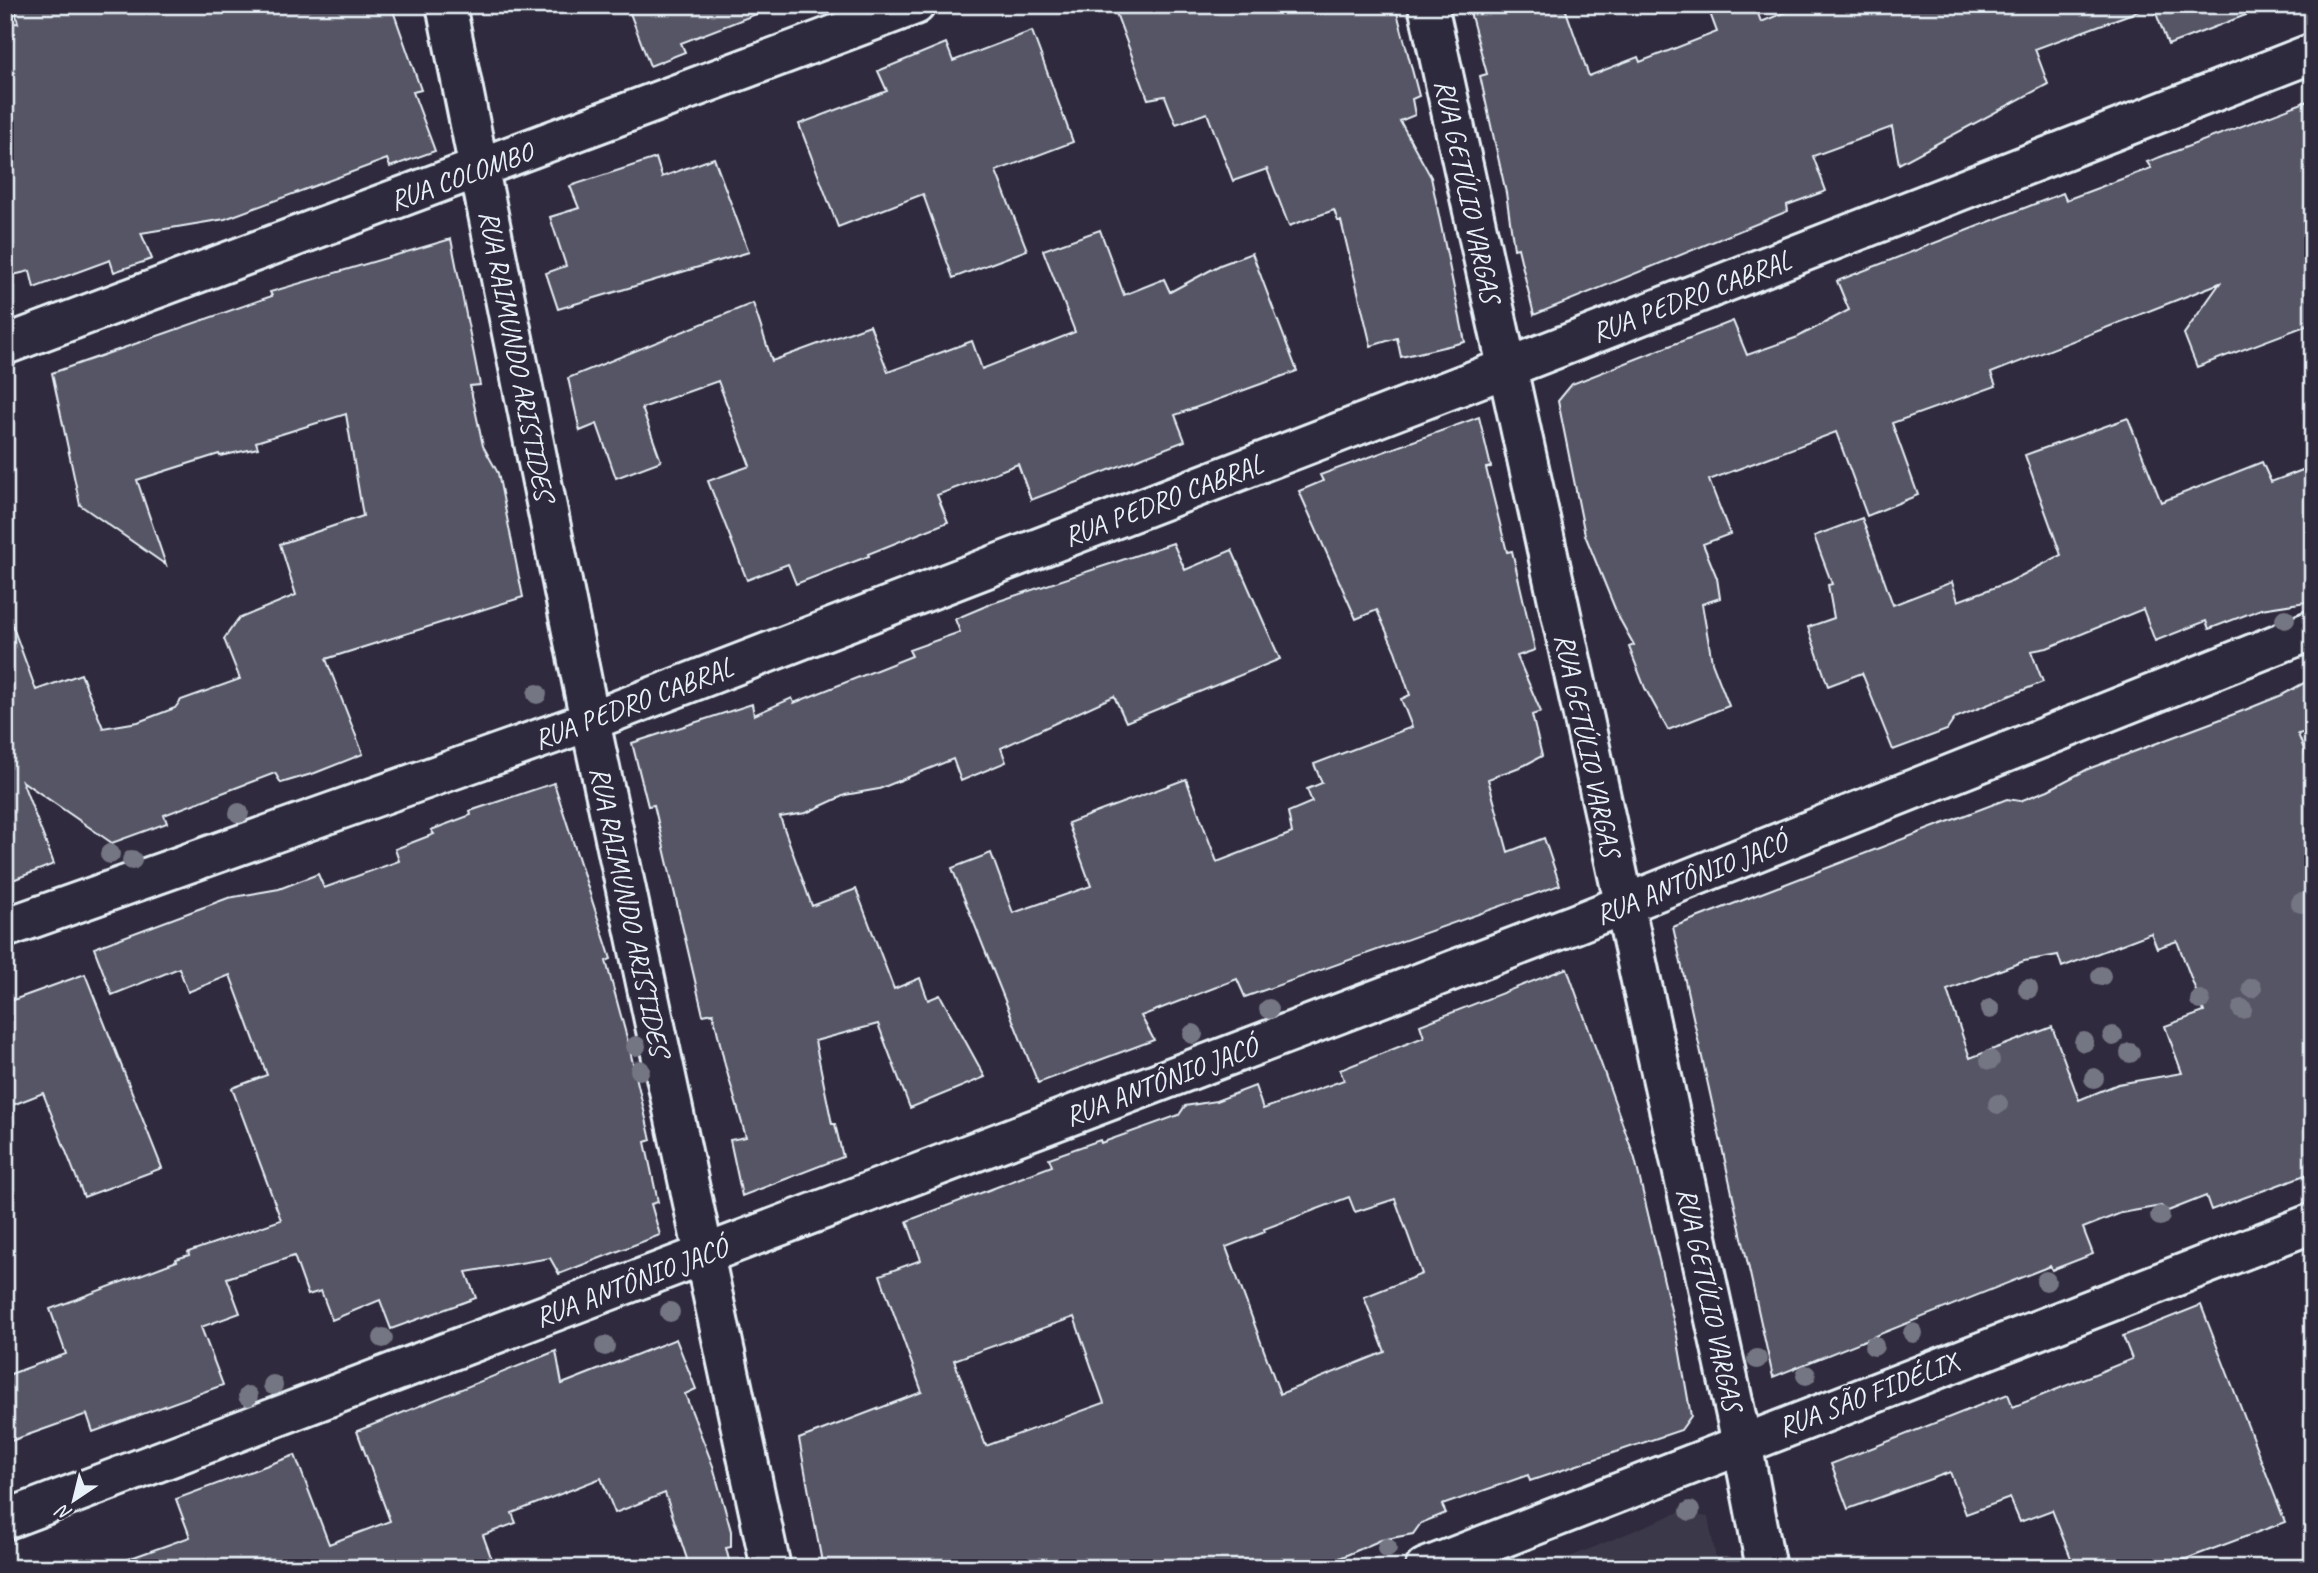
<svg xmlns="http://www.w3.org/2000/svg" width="2318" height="1573" font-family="Caveat,sans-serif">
<rect width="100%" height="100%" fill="#2f2a3d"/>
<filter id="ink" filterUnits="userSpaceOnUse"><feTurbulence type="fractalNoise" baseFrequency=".0143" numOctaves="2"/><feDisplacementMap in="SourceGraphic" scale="14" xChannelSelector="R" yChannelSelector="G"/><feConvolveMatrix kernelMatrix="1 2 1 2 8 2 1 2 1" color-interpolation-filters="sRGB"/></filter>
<g filter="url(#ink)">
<!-- built -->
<path fill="#3b3749" d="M1679 1512 1708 1517 1718 1568H1543Z"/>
<!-- building -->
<path fill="#575565" stroke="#e8f1f8" stroke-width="2" fill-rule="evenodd" d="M14 5H391L421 90 413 92 435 151 390 167 387 159 225 219 141 233 152 259 114 272 110 260 34 288 30 271 5 277V24L18 23Z
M627 5H772V8L681 43 685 52 650 66Z
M1113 5H1395L1419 96 1412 99 1415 115 1400 121 1431 177 1465 342 1401 357 1397 338 1371 346 1341 221H1338L1334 210 1289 226 1267 169 1233 181 1207 113 1176 124 1165 96 1148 99Z
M1468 5H1564L1589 76 1638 57 1640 62 1717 32 1707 5H1755L1761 22 1804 5H2140L2141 10 2035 49 2048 84 1899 164 1892 127 1813 156 1826 191 1787 205 1788 211 1534 315 1518 248 1514 249 1506 193 1480 76 1487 74Z
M2153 5H2264V8L2168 45Z
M1032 31 1073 142 996 171 1027 250 953 278 923 194 838 227 799 124 887 91 878 71 946 43 953 61Z
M2313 99V323L2197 367 2184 334 2220 283 1991 373 1996 386 1892 423 1918 495 1867 516 1836 432 1709 480 1730 534 1703 544 1717 578 1720 598 1702 604 1712 662 1729 706 1668 730 1645 688 1629 647 1634 645 1618 616 1585 535 1558 401 1572 384 1733 321 1747 355 1798 337 1849 310 1837 281 2063 193 2066 200 2151 168 2147 162Z
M656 158 662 177 714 158 749 252 558 309 546 273 566 266 550 217 579 208 570 186Z
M1100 230 1124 295 1164 279 1170 292 1220 265 1252 253 1297 371 1175 415 1185 441 1031 500 1018 464 937 495 948 522 868 554 869 556 796 584 788 564 747 580 708 481 750 466 718 381 642 408 661 461 616 478 597 424 580 431 568 378 753 303 772 361 870 325 888 372 972 341 982 369 1075 332 1043 250Z
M451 239 480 385 470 386 483 446 498 473 523 597 326 659 363 754 315 773 281 783 275 773 164 815 167 823 112 843 22 781 54 864 5 883V619H10L36 690 81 674 103 728 138 722 175 708 181 700 240 679 224 639 238 619 296 595 280 544 363 516 346 414 256 442 258 448 220 456 219 454 137 480 166 565 80 505 52 373 272 296 270 292Z
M1479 417 1491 467 1486 468 1507 552 1512 551 1535 650 1517 656 1541 712 1532 715 1542 756 1525 765 1488 779 1508 852 1544 838 1560 885 1245 997 1237 979 1141 1016 1154 1040 1038 1083 952 868 991 853 1013 913 1091 886 1068 823 1186 779 1217 862 1292 833 1288 812 1312 802 1307 789 1322 783 1314 764 1412 727 1401 699 1410 695 1395 651 1377 610 1356 619 1299 491 1323 481 1320 475Z
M2128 418 2161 502 2262 462 2271 482 2313 466V601L2261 609 2209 629 2206 621 2155 641 2143 609 2047 648 2031 651 2043 682 1955 718 1947 730 1893 750 1862 673 1828 686 1808 627 1834 618 1828 585 1832 584 1814 536 1862 518 1893 605 1952 582 1958 601 2009 582 2061 555 2025 455Z
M1173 543 1185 570 1232 550 1280 659 1126 722 1114 696 1001 748 1006 762 961 781 953 759 879 789 845 795 806 813 780 817 812 906 856 889 894 989 920 978 928 1000 940 995 985 1077 910 1108 878 1024 815 1041 832 1124H835L843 1157 742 1196 730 1140 746 1137 725 1065 713 1013 703 1015 654 805 648 806 632 743 752 704 754 715 792 698 794 703 912 656 909 650 960 632 955 619 993 603Z
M2313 678V731L2298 734 2313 772V1172L2211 1210 2206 1196 2168 1211 2161 1206 2121 1213 2083 1228 2093 1254 2052 1270 2050 1266 1773 1377 1673 927 2007 799 2020 801 2048 790 2088 769 2245 710 2282 695ZM2151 933 2157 948 2177 941 2204 1012 2165 1026 2182 1073 2118 1084 2079 1100 2052 1027 1970 1058 1947 990 2024 961 2058 955 2062 967Z
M554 783 611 959 606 961 627 1038 651 1140 645 1142 658 1202 651 1204 660 1235 559 1274 550 1258 466 1272 476 1298 391 1329 380 1300 332 1320 321 1291 308 1295 294 1256 227 1278 240 1313 201 1327 223 1385 93 1432 87 1414 5 1443V1376L66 1354 50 1309 177 1261 176 1259 189 1255 188 1252 281 1220 232 1088 267 1075 230 975 188 992 179 968 112 995 94 948 228 898 279 889 318 874 324 888 399 861 395 849 434 834 431 830 471 815 470 811Z
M1567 968 1635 1159 1677 1336 1691 1416 1681 1430 1530 1481 1528 1475 1442 1505 1446 1513 1421 1523 1413 1534 1381 1540 1317 1568H823L799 1439 922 1392 880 1275 921 1260 907 1221 1052 1166 1049 1158 1100 1140 1101 1143 1179 1115 1185 1106 1216 1101 1255 1086 1263 1109 1344 1080 1340 1070 1424 1037 1420 1025ZM1349 1197 1355 1212 1395 1199 1422 1274 1364 1297 1385 1352 1280 1394 1226 1247 1265 1232 1264 1229ZM1074 1317 1104 1403 986 1446 954 1360Z
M85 974 162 1168 84 1197 43 1093 5 1108V1003Z
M2201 1305 2285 1522 2162 1568H2075L2052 1510 2020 1522 2010 1498 1966 1514 1950 1472 1848 1509 1831 1464 2008 1394 2013 1407 2132 1359 2123 1336Z
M676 1339 696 1389 685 1394 713 1466 731 1531V1547L726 1548 731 1568H690L665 1493 615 1513 601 1478 512 1513 516 1523 483 1535 495 1568H118L117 1563 190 1537 176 1499 295 1455 329 1544 390 1521 357 1431 556 1351 562 1384Z"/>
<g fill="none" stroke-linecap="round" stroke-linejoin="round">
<defs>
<path id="minor" d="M446 5 590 721 771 1568
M1428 5 1742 1443 1766 1568
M5 345 915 5
M5 928 590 721 1506 368 2313 53
M5 1520 1575 924 2313 630
M1425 1568 2313 1223"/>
</defs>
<!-- minor casing -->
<use href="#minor" stroke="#e8f1f8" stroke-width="44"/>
<!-- minor -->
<use href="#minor" stroke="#2f2a3d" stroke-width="38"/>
</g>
<!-- trees -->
<g fill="#757684">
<circle cx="2285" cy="619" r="10"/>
<circle cx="537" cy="694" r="10"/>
<circle cx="239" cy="813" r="10"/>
<circle cx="110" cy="854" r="10"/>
<circle cx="132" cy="860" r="10"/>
<circle cx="2301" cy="903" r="10"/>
<circle cx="2101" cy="976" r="10"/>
<circle cx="2252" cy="988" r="10"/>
<circle cx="2028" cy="989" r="10"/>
<circle cx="2200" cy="1000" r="10"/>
<circle cx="1269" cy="1009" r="10"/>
<circle cx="1990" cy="1009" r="10"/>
<circle cx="2242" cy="1009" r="10"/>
<circle cx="1193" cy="1034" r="10"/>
<circle cx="2113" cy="1036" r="10"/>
<circle cx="2084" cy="1042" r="10"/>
<circle cx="636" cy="1046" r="10"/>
<circle cx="2130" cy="1053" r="10"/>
<circle cx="1990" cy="1060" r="10"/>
<circle cx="640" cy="1070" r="10"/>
<circle cx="2094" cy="1078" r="10"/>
<circle cx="1998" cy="1104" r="10"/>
<circle cx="2160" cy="1216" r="10"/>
<circle cx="2046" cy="1281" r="10"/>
<circle cx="670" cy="1312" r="10"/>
<circle cx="1913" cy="1333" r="10"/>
<circle cx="383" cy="1338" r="10"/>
<circle cx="605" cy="1346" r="10"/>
<circle cx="1874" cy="1346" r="10"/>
<circle cx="1757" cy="1359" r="10"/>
<circle cx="1806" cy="1375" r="10"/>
<circle cx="273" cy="1385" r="10"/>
<circle cx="248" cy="1396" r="10"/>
<circle cx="1690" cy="1511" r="10"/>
<circle cx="1387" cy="1548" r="10"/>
</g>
</g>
<g text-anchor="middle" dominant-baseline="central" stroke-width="5" stroke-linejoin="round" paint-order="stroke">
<!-- street labels -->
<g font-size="28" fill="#e8f1f8" stroke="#2f2a3d">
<text transform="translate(461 176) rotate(-20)">RUA COLOMBO</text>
<text transform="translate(1468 191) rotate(78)">RUA GETÚLIO VARGAS</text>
<text transform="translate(1691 296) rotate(-21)">RUA PEDRO CABRAL</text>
<text transform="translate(517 355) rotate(79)">RUA RAIMUNDO ARISTIDES</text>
<text transform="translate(1163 500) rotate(-21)">RUA PEDRO CABRAL</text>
<text transform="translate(633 703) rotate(-21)">RUA PEDRO CABRAL</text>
<text transform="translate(1588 745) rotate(78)">RUA GETÚLIO VARGAS</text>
<text transform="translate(1691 878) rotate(-22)">RUA ANTÔNIO JACÓ</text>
<text transform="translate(630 911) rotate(78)">RUA RAIMUNDO ARISTIDES</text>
<text transform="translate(1161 1081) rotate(-21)">RUA ANTÔNIO JACÓ</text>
<text transform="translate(631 1282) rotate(-21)">RUA ANTÔNIO JACÓ</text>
<text transform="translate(1710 1299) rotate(78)">RUA GETÚLIO VARGAS</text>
<text transform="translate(1868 1394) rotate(-21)">RUA SÃO FIDÉLIX</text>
</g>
</g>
<!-- margin -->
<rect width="2318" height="1573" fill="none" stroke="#2f2a3d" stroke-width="28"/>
<rect x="14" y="14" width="2290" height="1545" fill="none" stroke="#e8f1f8" stroke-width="2.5" filter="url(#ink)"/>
<!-- north arrow -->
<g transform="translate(74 1500) rotate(215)" stroke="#2f2a3d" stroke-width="5" paint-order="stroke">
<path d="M0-5L12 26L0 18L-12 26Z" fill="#e8f1f8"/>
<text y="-10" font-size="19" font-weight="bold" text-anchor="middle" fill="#e8f1f8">N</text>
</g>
</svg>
